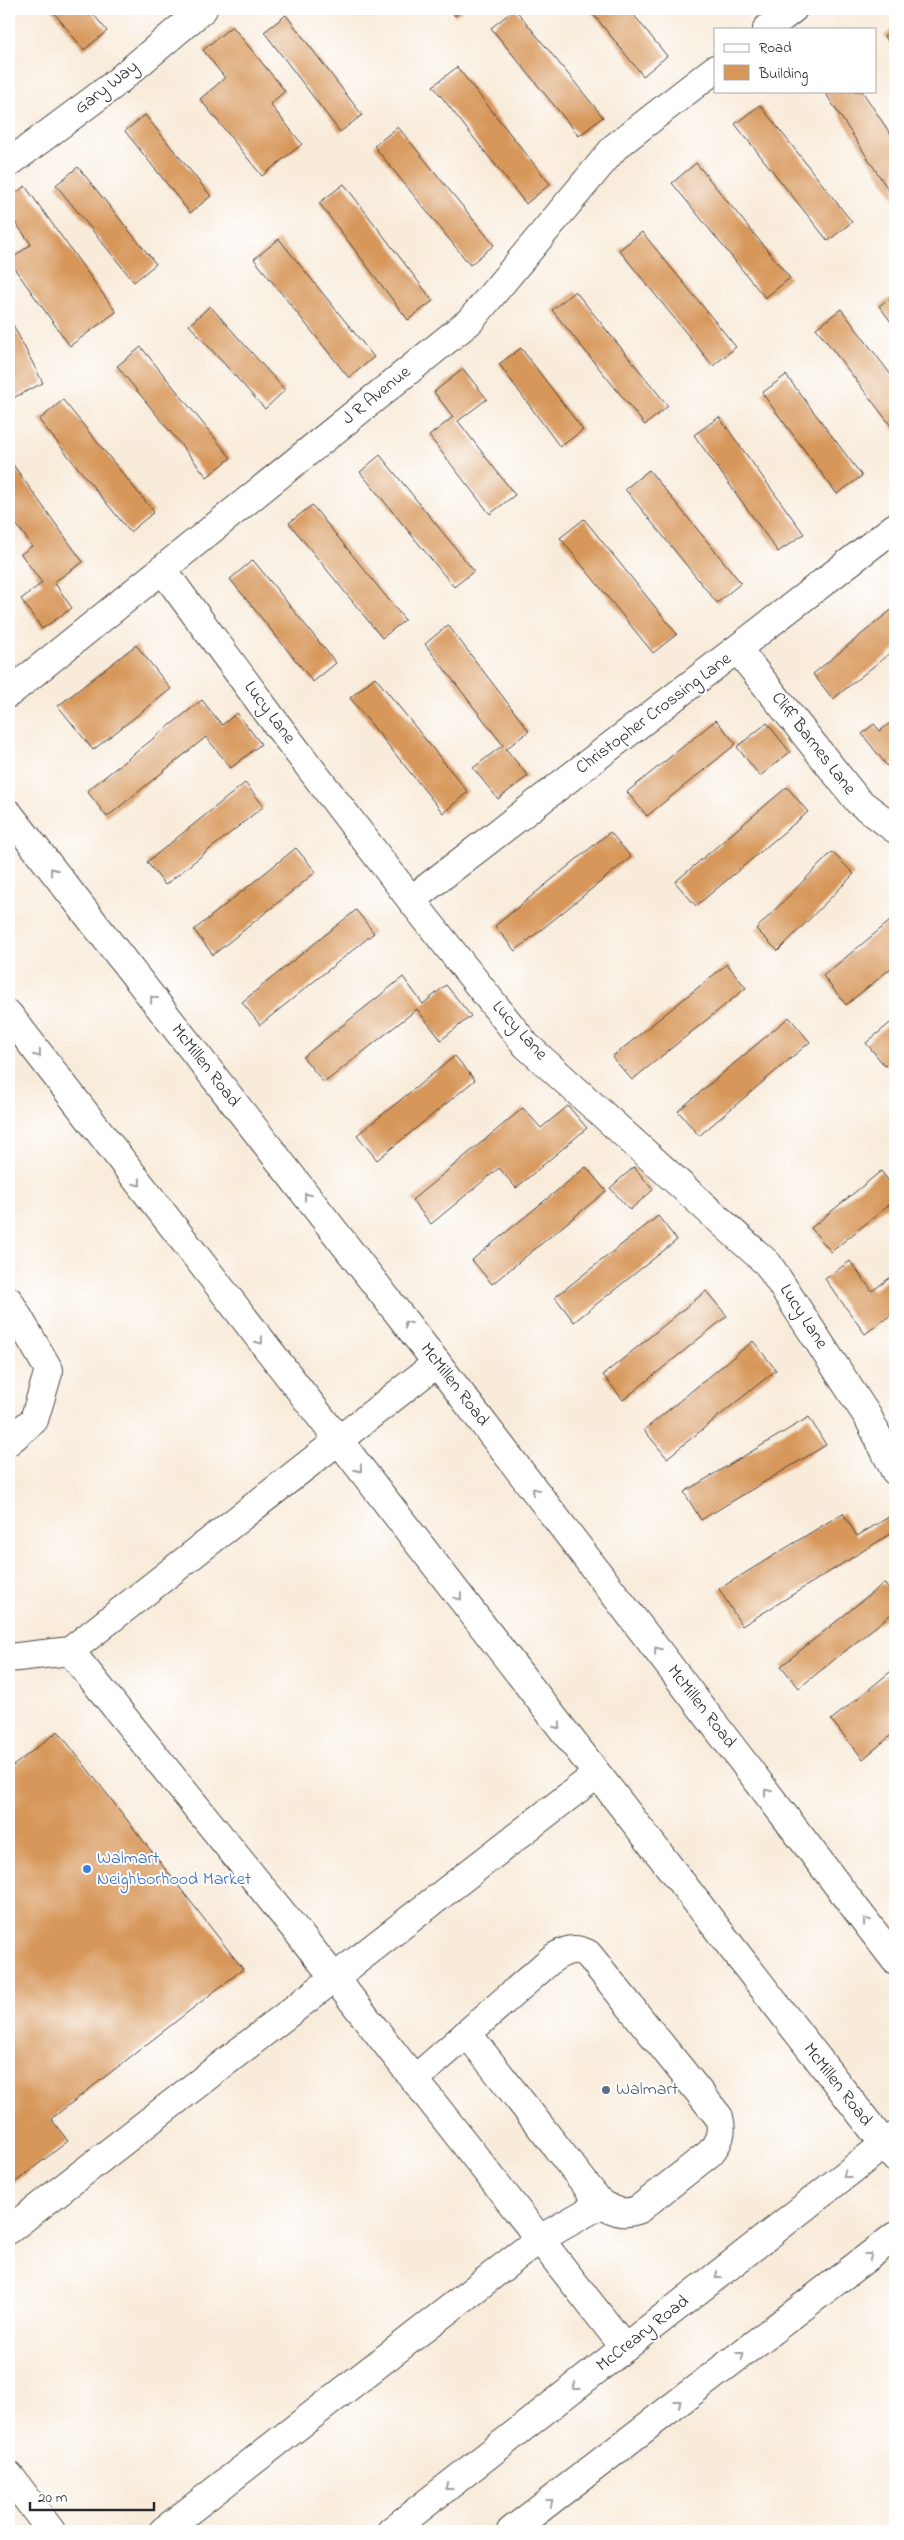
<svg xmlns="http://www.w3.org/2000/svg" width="904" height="2540" font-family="'Indie Flower',sans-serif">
<rect width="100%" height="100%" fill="#fff"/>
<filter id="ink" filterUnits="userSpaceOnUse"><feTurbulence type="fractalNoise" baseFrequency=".02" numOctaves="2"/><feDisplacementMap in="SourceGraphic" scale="10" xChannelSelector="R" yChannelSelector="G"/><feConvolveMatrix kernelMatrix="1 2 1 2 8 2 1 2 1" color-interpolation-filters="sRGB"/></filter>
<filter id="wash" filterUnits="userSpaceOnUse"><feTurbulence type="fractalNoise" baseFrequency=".0096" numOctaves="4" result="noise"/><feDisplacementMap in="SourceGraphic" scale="20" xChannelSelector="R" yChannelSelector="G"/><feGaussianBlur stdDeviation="1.12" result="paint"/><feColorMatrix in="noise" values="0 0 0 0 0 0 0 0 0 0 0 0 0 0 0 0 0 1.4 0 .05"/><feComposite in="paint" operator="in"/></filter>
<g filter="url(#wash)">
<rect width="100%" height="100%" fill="#f8ebda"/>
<g id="blocks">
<!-- building -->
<path fill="#d7975a" d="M51 9H89L107 31 84 50Z
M450 9H464L455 16Z
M515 9 603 117 579 136 491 28Z
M589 9H629L667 56 643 76Z
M286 15 362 115 340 132 264 32Z
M232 26 285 91 270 104 302 144 262 176 200 99 225 78 203 50Z
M895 27V50L884 36Z
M457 67 550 184 526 204 433 86Z
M824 91H862L895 141V200Z
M760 105 852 222 828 241 735 124Z
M145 115 211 196 190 213 125 131Z
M398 127 494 245 470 265 374 146Z
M696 163 790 278 765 298 672 183Z
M78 167 156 264 134 282 56 185Z
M344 184 433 301 408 320 319 203Z
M25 186 116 312 70 346 9 261 31 244 9 214V198Z
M642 232 736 347 713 366 619 250Z
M279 239 374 357 349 378 254 259Z
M575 291 668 406 645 425 552 310Z
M895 294V327L879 306Z
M210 306 285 390 265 409 189 325Z
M841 309 895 380V431L816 328Z
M9 317 43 383 9 400Z
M141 347 231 458 207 477 117 366Z
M521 348 583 430 560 447 499 364Z
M463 369 487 399 458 421 515 495 490 514 429 436 453 417 434 392Z
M786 375 862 476 837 494 762 393Z
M63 400 154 512 130 532 39 420Z
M719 417 804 534 778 552 694 435Z
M380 455 474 571 454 587 360 472Z
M9 459 83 562 54 582 72 608 42 629 21 599 42 583 21 554 32 546 9 514Z
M649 470 741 583 717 603 625 489Z
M312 505 405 620 382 638 289 523Z
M584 519 677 634 653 653 560 538Z
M253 560 336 663 313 682 230 579Z
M895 607V649L833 699 813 674Z
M448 625 529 731 506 749 528 776 498 799 473 768 503 745 425 644Z
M136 645 171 689 93 750 58 706Z
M375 677 468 792 443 813 350 698Z
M202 700 222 725 237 713 261 744 231 768 206 737 107 817 87 791Z
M895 719V761L888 767 862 734 874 724 880 731Z
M716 720 736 744 647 816 627 792Z
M767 723 790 752 760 776 737 747Z
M245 783 264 806 165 885 147 862Z
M787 787 808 812 696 906 675 882Z
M610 832 631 857 515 951 495 926Z
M296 848 316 872 213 955 194 930Z
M832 852 854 874 778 951 756 929Z
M356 910 374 933 260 1025 242 1002Z
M895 917V965L846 1005 823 976Z
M727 964 746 988 632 1080 612 1057Z
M403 977 423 1004 446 985 471 1016 441 1040 417 1009 324 1083 303 1057Z
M789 1017 810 1042 699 1136 678 1111Z
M895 1019V1057L885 1066 866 1043Z
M455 1056 475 1080 377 1160 357 1135Z
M568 1106 587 1128 516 1188 499 1168 431 1224 412 1200 523 1108 541 1128Z
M586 1167 606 1191 492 1284 472 1260Z
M634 1167 653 1190 630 1210 610 1188Z
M881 1171 895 1189V1200L831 1252 811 1228Z
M658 1216 677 1240 574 1322 555 1297Z
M850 1261 872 1291 895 1274V1312L865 1334 825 1279Z
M706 1291 727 1316 623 1400 603 1375Z
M753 1341 776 1370 667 1458 644 1430Z
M809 1417 826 1445 701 1520 684 1492Z
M843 1513 857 1536 889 1517 895 1531 742 1626 719 1589Z
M884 1583 895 1598V1611L799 1688 781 1666Z
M895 1668V1732L863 1759 831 1720Z
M58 1731 243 1969 51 2119 68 2141 9 2187V1769Z"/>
</g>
</g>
<g filter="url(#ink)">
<use href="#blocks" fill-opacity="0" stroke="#4a4845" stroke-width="1"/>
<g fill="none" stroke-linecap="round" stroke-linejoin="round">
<defs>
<path id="minor" d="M767 29 793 9
M9 163 112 86 203 9
M162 569 274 721 411 900 526 1045 768 1264 868 1417 895 1471
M738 650 858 801 895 829
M9 693 470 321 615 147 715 69
M411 900 895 527
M9 1301 49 1370 34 1420 9 1441
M70 1651 334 1977 625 2348
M9 1658 70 1651 437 1363
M467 2033 601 2204
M9 2230 596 1775
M9 2475 51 2531
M163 2531 538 2240 601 2204C615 2211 623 2216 639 2209L710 2153C720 2141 723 2132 719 2117L588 1954C574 1947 566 1950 553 1958L414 2080"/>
<path id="major" d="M9 814 437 1363 895 1960
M9 1015 895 2158
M391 2531 895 2136
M511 2531 895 2236"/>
</defs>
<!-- minor casing -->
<use href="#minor" stroke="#4a4845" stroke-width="30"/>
<!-- major casing -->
<use href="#major" stroke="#4a4845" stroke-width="30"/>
<!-- minor -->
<use href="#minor" stroke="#fff" stroke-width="28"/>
<!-- major -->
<use href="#major" stroke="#fff" stroke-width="28"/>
</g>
<!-- one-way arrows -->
<defs><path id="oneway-chevron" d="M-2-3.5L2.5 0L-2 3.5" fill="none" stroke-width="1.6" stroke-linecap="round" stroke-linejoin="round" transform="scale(1.25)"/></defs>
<g stroke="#a0a0a0">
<use href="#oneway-chevron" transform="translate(53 871) rotate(-128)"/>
<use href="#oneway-chevron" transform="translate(153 999) rotate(-128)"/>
<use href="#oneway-chevron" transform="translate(38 1054) rotate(52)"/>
<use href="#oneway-chevron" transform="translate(138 1183) rotate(52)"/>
<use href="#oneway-chevron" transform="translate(307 1196) rotate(-128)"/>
<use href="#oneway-chevron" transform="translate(407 1324) rotate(-128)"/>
<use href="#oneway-chevron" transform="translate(260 1341) rotate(52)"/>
<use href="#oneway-chevron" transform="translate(359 1469) rotate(52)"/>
<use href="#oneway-chevron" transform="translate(535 1491) rotate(-127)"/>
<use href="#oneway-chevron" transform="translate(459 1597) rotate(52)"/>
<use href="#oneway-chevron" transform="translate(657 1650) rotate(-128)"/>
<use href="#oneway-chevron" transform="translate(558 1726) rotate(52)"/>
<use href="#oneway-chevron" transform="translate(767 1792) rotate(-128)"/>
<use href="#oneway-chevron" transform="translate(866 1921) rotate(-128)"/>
<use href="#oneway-chevron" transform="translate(846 2175) rotate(142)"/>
<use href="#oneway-chevron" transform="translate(869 2256) rotate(-38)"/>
<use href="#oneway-chevron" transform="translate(718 2276) rotate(142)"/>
<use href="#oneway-chevron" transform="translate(741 2355) rotate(-38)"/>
<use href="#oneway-chevron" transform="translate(576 2387) rotate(142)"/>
<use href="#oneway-chevron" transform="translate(678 2403) rotate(-38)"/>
<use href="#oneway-chevron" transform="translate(448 2487) rotate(142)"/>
<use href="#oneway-chevron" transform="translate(550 2502) rotate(-38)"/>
</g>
</g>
<!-- markers -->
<circle fill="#3f7fe0" stroke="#fff" stroke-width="2" cx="87" cy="1869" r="5"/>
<circle fill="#5c6f8a" stroke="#fff" stroke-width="2" cx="606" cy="2090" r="5"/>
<g text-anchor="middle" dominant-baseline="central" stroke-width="4" stroke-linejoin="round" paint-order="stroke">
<!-- street labels -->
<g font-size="18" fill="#2b2b2b" stroke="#fff">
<text transform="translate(107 88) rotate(-38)">Gary Way</text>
<text transform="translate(377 396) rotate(-39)">J R Avenue</text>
<text transform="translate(269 713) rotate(53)">Lucy Lane</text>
<text transform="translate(654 714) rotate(-37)">Christopher Crossing Lane</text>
<text transform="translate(813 744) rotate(52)">Cliff Barnes Lane</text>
<text transform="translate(519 1031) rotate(48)">Lucy Lane</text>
<text transform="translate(205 1066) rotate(52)">McMillen Road</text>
<text transform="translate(803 1317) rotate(57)">Lucy Lane</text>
<text transform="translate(454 1385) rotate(52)">McMillen Road</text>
<text transform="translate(701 1707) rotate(52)">McMillen Road</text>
<text transform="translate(837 2085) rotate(52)">McMillen Road</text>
<text transform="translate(643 2334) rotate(-38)">McCreary Road</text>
</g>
<!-- shop labels -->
<g font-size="18" fill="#366cbe" stroke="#fff" text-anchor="start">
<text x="97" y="1859">Walmart<tspan x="97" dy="21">Neighborhood Market</tspan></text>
</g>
<!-- service labels -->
<g font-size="18" fill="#4e5e75" stroke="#fff" text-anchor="start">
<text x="616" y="2090">Walmart</text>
</g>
</g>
<!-- margin -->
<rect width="904" height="2540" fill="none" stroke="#fff" stroke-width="30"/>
<!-- legend -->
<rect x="714" y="28" width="162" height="65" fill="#ffffff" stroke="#aaaaaa"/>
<rect x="724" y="44" width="25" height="8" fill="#ffffff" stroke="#aaaaaa"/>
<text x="759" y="52" font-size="15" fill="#2b2b2b">Road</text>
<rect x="724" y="65" width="25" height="15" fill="#d7975a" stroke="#aaaaaa"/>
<text x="759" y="78" font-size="15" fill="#2b2b2b">Building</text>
<!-- scale -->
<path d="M30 2502v8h124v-8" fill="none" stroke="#2b2b2b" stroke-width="2.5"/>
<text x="38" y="2502" font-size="15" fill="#2b2b2b" stroke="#ffffff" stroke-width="4" paint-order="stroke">20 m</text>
</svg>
